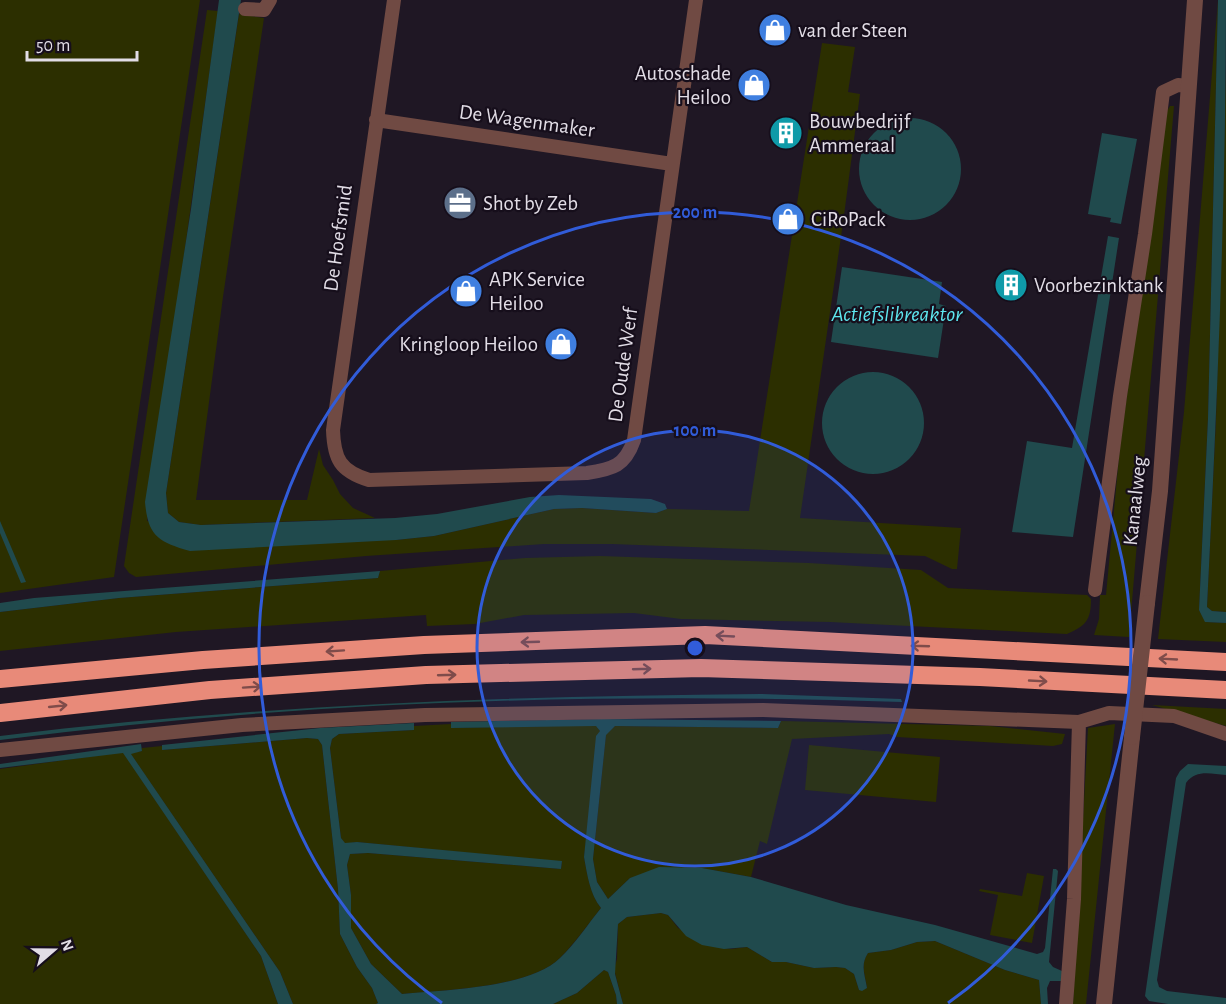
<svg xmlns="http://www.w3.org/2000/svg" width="1226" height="1004" font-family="'Alegreya Sans',sans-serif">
<rect width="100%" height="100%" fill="#1f1724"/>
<!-- green -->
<path fill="#2c2f00" d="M0 0H200L114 577 0 593Z
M1218 0 1208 418 1199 610 1206 622 1226 623V642L1158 639 1184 412Z
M207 10 218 11 147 521 396 540 434 536 554 509 582 508 656 513 667 509 749 511 822 43 855 47 848 92 860 94 843 223 800 518 961 528 957 569H952L925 556 612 544H544L366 556 136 577 129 573 124 566Z
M239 14 264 18 223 297 196 500H307L319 449 323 465 333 480 340 494 353 508 375 518 201 525 179 522 168 513 166 493Z
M1226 70V612L1212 611 1207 607 1216 420Z
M1170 106H1174L1129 637 1094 635 1099 619 1100 595H1106L1120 446 1165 114Z
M600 556 809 563 921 570 948 588 1087 595 1091 599C1091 620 1086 626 1067 634L830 622 681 619 634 613 524 615 475 624 427 626 426 615 176 632 0 651V612L119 598 378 578 380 571 525 558Z
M1152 705 1226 709V726Z
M781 721 990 726 1065 734 1062 744 1053 746 897 737 889 734 792 739 767 844 760 841 751 877 702 868 630 878 608 899 597 882 593 859 606 734 615 726 778 728Z
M451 724V728L596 725 600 731 584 857C587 873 590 895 601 908 588 924 575 943 560 958 530 988 443 990 402 994L371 964 351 928V895L347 865 350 854 368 853 561 869 562 862 357 842 345 844 341 838 330 748 332 739 339 734 414 730V726Z
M1115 724 1086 1004H1073L1088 728Z
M307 738 318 739 322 745 338 889 340 934 357 967 372 988 378 1003 376 1004H293L280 972 130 753 142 751V748L162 746V750Z
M809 745 940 757 936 802 805 790Z
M123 752 261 956 278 1004H0V769Z
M1027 873 1044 876 1032 943 990 935 998 895 979 891 980 889 1022 896Z
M661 913 668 915 678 928 717 947 731 949 747 947 772 962H786L814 968 836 967 845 968 854 974 859 990 867 988C865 974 860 965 868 953L891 950 917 942 935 941 1005 970 1039 980 1041 1004H623L614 969 617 959 618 924 627 917Z
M604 970 608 972 616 995 617 1004H553L577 993Z"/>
<!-- water -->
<path fill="#204a4d" d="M219 0H241L166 493 168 513 179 522 201 525 395 518 437 514 530 497 559 495 651 499 665 504 667 509 656 513 582 508 554 509 434 536 396 540 190 551C158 542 148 536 145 502L191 209Z
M1218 0H1226C1226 202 1217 405 1207 607L1212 611 1226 612V623L1205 622 1199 610 1208 418Z
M859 169a51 51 0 1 1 102 0a51 51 0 1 1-102 0Z
M1102 133 1137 139 1121 224 1110 222 1111 218 1088 214Z
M1108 236 1119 238 1073 537 1012 532 1027 441 1072 448Z
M842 267 942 282 939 304 946 306 938 358 831 342Z
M822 423a51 51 0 1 1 102 0a51 51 0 1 1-102 0Z
M0 521 26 582 21 583 0 533Z
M380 571 378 578 119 598 0 612V603L34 598Z
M761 694 901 699 902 702C601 692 298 701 0 740V736C253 705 506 696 761 694Z
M602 719 781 721 778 728 615 726 606 735 593 859 597 882 608 899 630 878 659 867 702 868 751 877 846 905 935 925 1037 954 1043 952 1045 948 1053 869H1056L1058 871 1049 962 1053 967 1062 971V981H1050L1047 988 1048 1004H1041L1039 980 1005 970 935 941 917 942 891 950 868 953C860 965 865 975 867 988L862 991 859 990 854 974 845 968 836 967 814 968 786 962H772L747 947 724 949 702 945 686 936 668 915 661 913 627 917 618 924 615 974 623 1004H617L616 995 608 972 604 970 577 993 553 1004H376L378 1003 372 988 357 967 340 934 338 889 322 745 318 739 307 738 162 750V745L320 728 414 723V730L339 734 332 739 330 748 341 838 345 843 357 842 562 861 561 869 368 853 350 854 347 865 351 895V928L371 964 402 994C444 990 530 988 560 958 575 944 588 924 601 908 590 895 587 874 584 857L596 736 600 731 596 726 451 728V722Z
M141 744 142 751 131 754 280 972 293 1004H278L261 956 123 753 0 768V764Z
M1188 764 1226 766V775C1211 774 1196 769 1186 783L1157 980 1159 987 1167 991 1226 998V1004H1168L1149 1001 1145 996 1176 778 1180 771Z"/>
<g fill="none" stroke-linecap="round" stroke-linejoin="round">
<!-- minor -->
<path stroke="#704a43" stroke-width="14" d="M394 0 333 430C334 459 340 471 369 480L587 473C613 469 625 466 634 440L696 0
M245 9 264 10 270 0
M376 120 672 164
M1095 590 1120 396 1145 234 1163 92 1178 85 1189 86
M0 750 242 725 425 715 763 710 1079 722 1109 713 1174 716 1226 734
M1066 1004 1074 899 1079 722"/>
<!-- tertiary -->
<path stroke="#704a43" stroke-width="16" d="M1147 603 1160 491 1195 0
M1104 1004 1132 737"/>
<!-- motorway -->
<path stroke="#e88a79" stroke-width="18" d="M0 679 203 660 424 645 705 635 1226 662
M0 713 210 690 426 675 701 668 980 677 1226 690"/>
<!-- tertiary-bridge -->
<path stroke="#704a43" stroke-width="16" d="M1132 737 1147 603"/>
</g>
<!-- one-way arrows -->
<defs><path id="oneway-shaft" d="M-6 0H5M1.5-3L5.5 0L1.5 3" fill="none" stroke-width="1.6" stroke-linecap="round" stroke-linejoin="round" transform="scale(1.5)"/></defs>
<g stroke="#7f4c4a">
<use href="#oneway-shaft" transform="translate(725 636) rotate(-177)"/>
<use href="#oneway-shaft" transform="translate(530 642) rotate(178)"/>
<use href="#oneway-shaft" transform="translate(920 646) rotate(-178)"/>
<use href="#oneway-shaft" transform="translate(335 651) rotate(176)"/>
<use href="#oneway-shaft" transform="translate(1168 659) rotate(-177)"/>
<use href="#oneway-shaft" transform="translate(642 669) rotate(-2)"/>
<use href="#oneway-shaft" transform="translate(447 675) rotate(-2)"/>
<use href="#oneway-shaft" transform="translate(1038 681) rotate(3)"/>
<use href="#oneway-shaft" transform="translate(252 687) rotate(-4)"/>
<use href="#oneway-shaft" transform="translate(58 706) rotate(-6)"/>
</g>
<!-- distance rings -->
<circle cx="695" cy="648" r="218" fill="#315cd9" fill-opacity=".12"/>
<g fill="none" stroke="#315cd9" stroke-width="3">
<circle cx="695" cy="648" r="218"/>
<path d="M442 1003A436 436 0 1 1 948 1003"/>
</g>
<!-- icons -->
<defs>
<symbol id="shop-disc" viewBox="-11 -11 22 22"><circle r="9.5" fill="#3f7fe0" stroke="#160e1b"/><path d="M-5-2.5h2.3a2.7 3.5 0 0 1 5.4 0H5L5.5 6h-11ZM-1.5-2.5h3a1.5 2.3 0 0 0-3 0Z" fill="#fff"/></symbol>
<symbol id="building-disc" viewBox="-11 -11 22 22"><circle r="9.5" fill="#0f9aa8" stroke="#160e1b"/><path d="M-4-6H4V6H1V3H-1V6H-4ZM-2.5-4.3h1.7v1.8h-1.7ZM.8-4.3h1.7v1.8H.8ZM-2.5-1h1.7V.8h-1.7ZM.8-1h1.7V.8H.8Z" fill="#fff"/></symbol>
<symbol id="office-disc" viewBox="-11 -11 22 22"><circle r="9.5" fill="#5c6f8a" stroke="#160e1b"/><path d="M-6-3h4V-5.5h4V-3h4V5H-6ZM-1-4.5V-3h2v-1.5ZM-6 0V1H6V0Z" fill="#fff"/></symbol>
</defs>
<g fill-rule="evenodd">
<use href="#shop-disc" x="756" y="11" width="38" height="38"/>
<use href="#shop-disc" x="735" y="66" width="38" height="38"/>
<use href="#building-disc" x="767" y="114" width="38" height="38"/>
<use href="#office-disc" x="441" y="184" width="38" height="38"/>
<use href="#shop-disc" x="769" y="200" width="38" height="38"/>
<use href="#building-disc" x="992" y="266" width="38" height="38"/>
<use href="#shop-disc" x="447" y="272" width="38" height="38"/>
<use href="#shop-disc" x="542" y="325" width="38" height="38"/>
</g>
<g text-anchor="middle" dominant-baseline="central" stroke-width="4.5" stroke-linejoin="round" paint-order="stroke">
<!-- poi labels -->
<g font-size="21" fill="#e2dde6" stroke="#160e1b" text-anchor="start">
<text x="798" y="30">van der Steen</text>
<text x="731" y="73" text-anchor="end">Autoschade<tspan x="731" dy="24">Heiloo</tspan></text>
<text x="809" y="121">Bouwbedrijf<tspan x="809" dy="24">Ammeraal</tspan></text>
<text x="483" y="203">Shot by Zeb</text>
<text x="811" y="219">CiRoPack</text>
<text x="489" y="279">APK Service<tspan x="489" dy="24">Heiloo</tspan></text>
<text x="1034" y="285">Voorbezinktank</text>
<text x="538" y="344" text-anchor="end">Kringloop Heiloo</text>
</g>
<!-- street labels -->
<g font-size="21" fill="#e2dde6" stroke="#160e1b">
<text transform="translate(527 121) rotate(8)">De Wagenmaker</text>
<text transform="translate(338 238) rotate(-82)">De Hoefsmid</text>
<text transform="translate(623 365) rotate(-82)">De Oude Werf</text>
<text transform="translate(1135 501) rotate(-84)">Kanaalweg</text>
</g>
<!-- water labels -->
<g font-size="22" font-style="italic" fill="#5ee6ef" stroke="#160e1b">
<text x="897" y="314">Actiefslibreaktor</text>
</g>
</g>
<circle cx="695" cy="648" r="9" fill="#315cd9" stroke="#160e1b" stroke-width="3"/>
<g font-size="18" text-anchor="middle" font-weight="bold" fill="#315cd9" stroke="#160e1b" stroke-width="4.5" stroke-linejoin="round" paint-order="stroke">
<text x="695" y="218">200 m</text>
<text x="695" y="436">100 m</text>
</g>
<!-- north arrow -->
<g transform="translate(54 950) rotate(70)" stroke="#160e1b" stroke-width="4.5" paint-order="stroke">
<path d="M0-4.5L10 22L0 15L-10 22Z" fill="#e2dde6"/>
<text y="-9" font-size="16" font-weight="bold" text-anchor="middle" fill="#e2dde6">N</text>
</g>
<!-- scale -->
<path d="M27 51v9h110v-9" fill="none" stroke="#e2dde6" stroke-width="3"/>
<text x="36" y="51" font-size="18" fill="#e2dde6" stroke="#160e1b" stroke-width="4.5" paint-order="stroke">50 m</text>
</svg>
